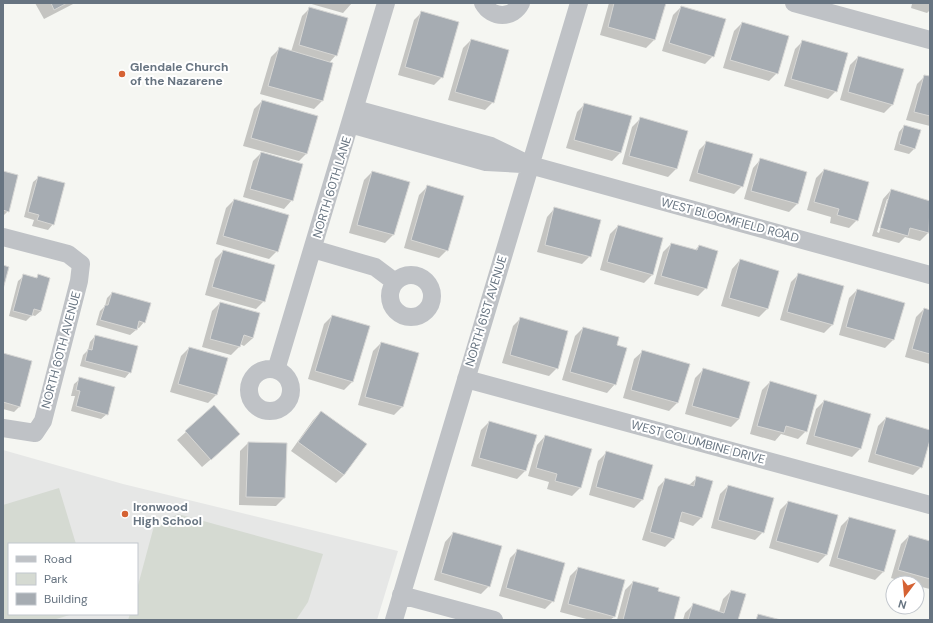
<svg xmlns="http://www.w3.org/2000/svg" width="933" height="623" font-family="'DM Sans',sans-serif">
<rect width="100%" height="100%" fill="#f5f6f2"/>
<!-- built -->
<path fill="#e6e7e6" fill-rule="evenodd" d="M3 450 123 484 398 551 377 620H3ZM9 544H137V614H9Z"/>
<!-- green -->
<path fill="#d5dad2" d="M59 488 76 544H9V614H73L53 620H3V505Z
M178 514 323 554 308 602 296 620H128L130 614H137V589L154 526Z"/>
<!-- shadow -->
<path fill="#0003" fill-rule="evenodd" d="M35 3H75L44 19Z
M308 3H352L343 13Z
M609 3H665L654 40 646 48 600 35Z
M910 3H930V10L927 13 911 8 912 4Z
M681 7 713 56 705 64 662 51 673 15Z
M310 8 336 55 329 63 332 64 322 101 314 109 260 94 271 57 279 49 291 52 302 16Z
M422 12 442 77 434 85 398 75 414 20Z
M742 23 777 73 769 81 723 68 734 31Z
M471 40 493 102 485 110 448 100 463 48Z
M803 41 836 91 828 99 784 86 795 49Z
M858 57 892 105 884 113 840 100 850 65Z
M925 76 930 77V126L906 120 917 84Z
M262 101 307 153 299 161 243 146 254 109Z
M585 104 631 117 620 153 612 161 566 148 577 112Z
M640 119 686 132 676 169 668 177 622 164 632 127Z
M904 126 914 149 909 154 894 150 899 132Z
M707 142 742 186 734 194 689 181 699 150Z
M261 153 292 200 284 209 243 197 253 161Z
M761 159 797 204 789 212 744 199 753 168Z
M824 170 857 220 849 228 830 223 831 217 807 210 816 178Z
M3 172 8 211 3 216Z
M372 172 393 235 385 243 349 233 364 180Z
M39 177 53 224 48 230 32 226 34 220 24 217 33 182Z
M428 186 447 250 439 258 404 248 419 195Z
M891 190 930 202V226L928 233 920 241 905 237 899 243 872 236 883 199ZM887 199H889L879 233 877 232Z
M234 200 277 251 269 259 216 244 226 208Z
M555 208 590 256 582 264 537 252 547 217Z
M618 226 662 238 652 275 644 283 600 270 610 234Z
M671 244 694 251 699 246 706 288 698 296 654 284 663 252Z
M223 251 264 301 256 309 205 295 215 259Z
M740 260 768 308 759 317 721 306 732 269Z
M799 274 843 287 832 325 824 333 780 320 791 282Z
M24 276 35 279 38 276 41 311 35 316 32 315 26 321 9 316 18 281Z
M857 290 904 304 893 340 885 348 839 335 849 298Z
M112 293 144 322 139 328 136 327V330L130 335 96 325 100 311 105 306 107 298Z
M220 303 253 338 244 346 240 344 239 347 231 355 202 347 212 311Z
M924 309 930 311V364L905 357 916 317Z
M332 316 352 382 344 390 308 379 324 324Z
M521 318 557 368 549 376 502 363 513 326Z
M583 328 616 346 615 384 607 393 562 380 575 336Z
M95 336 130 372 125 378 80 366 83 355 88 350 90 342Z
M381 343 418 354 402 407 394 415 358 405 373 351Z
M189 348 226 359 216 395 208 403 170 392 181 356Z
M643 351 688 364 677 403 669 411 623 398 634 359Z
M3 354 19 407 14 412 3 409Z
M703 370 739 419 731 427 685 414 695 378Z
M80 379 107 414 101 419 71 411 75 396H71L74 384Z
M770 382 806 431 798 439 781 434 775 441 750 434 762 390Z
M824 401 870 414 860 449 852 457 806 444 816 409Z
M214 407 231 442 202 467 177 440Z
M321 412 366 444 344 475 336 483 291 451 313 420Z
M886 418 930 431V436L921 467 913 475 868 462 878 426Z
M489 422 535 435 525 471 517 479 471 466 481 430Z
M545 436 591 450 580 488 572 496 547 489 549 482 528 476 537 445Z
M248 443 284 498 276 506 239 505 240 451Z
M606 453 642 500 634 508 589 495 598 461Z
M697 478 701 518 693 526 678 521 673 539 665 547 642 540 658 487 666 479 689 485Z
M728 486 763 532 755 540 711 528 720 494Z
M788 502 826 555 818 563 769 548 780 510Z
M849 518 883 572 875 580 829 566 841 526Z
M453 533 489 586 481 594 434 580 445 542Z
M909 536 930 542V589L917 586V583H907L891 578 901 544Z
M518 550 553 601 545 609 499 596 510 558Z
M578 568 614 617 610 620H590L560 612 570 576Z
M633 582 657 592 673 620H617L625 590Z
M731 591 737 620H683L685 613 693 605 719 612 723 599Z"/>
<!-- building -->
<path fill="#a6acb2" stroke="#d7d7d5" d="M51 3H67L54 10Z
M614 3H666L655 40 608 27Z
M681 6 726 19 714 57 669 43Z
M309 7 348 18 337 56 299 45Z
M421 11 459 22 443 78 405 67Z
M742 22 789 36 778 74 730 60Z
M471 39 509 50 494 103 455 92Z
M802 40 848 53 837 92 791 79Z
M279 47 333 63 323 101 268 86Z
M858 56 904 69 893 105 848 92Z
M924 75 930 76V116L914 112Z
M262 100 318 116 307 154 251 138Z
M584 103 632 116 621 153 574 140Z
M640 117 688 131 677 169 629 156Z
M904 125 921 130 915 149 899 144Z
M706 141 753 154 743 187 697 173Z
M261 152 303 164 293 201 250 189Z
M760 158 807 172 798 204 751 191Z
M824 169 869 182 858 221 837 215 839 209 814 202Z
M3 171 18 175 9 212 3 210Z
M372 171 410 182 394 235 357 225Z
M38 176 65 183 54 225 37 220 39 215 28 212Z
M427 185 464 196 448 251 411 240Z
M891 189 930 201 929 233 910 228 908 236 880 228Z
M234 199 289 215 278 252 223 236Z
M554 207 601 220 591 257 545 245Z
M618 225 663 238 653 275 607 262Z
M671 243 697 250 699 245 718 251 707 289 661 276Z
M223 250 275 265 265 302 212 287Z
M740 259 779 271 768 309 729 298Z
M3 265 9 267 3 289Z
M798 273 844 286 833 325 787 312Z
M23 274 37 278 38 274 50 278 41 311 34 309 32 316 13 311Z
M857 289 905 303 894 340 846 327Z
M112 292 151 303 145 323 139 321 137 330 100 320 105 305H108Z
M220 302 260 313 253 338 244 335 240 347 210 339Z
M924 308 930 310V354L912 349Z
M332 315 370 326 353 382 315 371Z
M520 317 568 331 558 369 510 355Z
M583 327 619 337 617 345 627 348 616 385 570 372Z
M95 335 138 346 131 373 85 361 88 349 92 350Z
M381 342 419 353 403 407 365 397Z
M189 347 228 358 217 395 178 384Z
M642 350 690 364 678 403 631 390Z
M3 353 32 361 20 407 3 402Z
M703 368 750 382 739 419 692 406Z
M79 377 115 387 108 415 76 406 80 391 76 390Z
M770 381 817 395 807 432 786 426 784 433 757 426Z
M824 400 871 414 861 449 814 436Z
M214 405 240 434 211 460 185 431Z
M321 411 367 444 344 475 298 442Z
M886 417 930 430V440L922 468 875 454Z
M489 421 537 435 526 471 479 458Z
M545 435 592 449 581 488 555 481 557 474 536 468Z
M248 442 287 443 285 498 246 497Z
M606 451 653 465 643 500 596 487Z
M696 476 713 481 702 518 682 512 674 539 650 532 665 478 694 486Z
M728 485 774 498 764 533 718 520Z
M788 501 838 515 827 555 776 541Z
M849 517 896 530 884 572 837 558Z
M453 532 502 546 490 587 441 573Z
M909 535 930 541V579L898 570Z
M517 549 565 563 554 602 506 588Z
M578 567 625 580 615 617 568 604Z
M633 581 659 588 658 591 680 597 674 620H623Z
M731 590 746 594 738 620H688L693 603 724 613Z
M758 614 781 620H756Z"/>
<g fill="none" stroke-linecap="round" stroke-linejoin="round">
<!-- street -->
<path stroke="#bfc2c6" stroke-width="18" d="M483 3C492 19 513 19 521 3
M794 3 930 40
M355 109 491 146 530 165 930 275
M350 124 486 162 522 164
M3 237 68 254 81 264 79 281 43 421 35 433 3 428
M313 249 375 267 395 282
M390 296a21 21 0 1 1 42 0a21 21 0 1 1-42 0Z
M249 390a21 21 0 1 1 42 0a21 21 0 1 1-42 0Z
M276 370 386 3
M466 379 930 505
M401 595 494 620
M394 620 579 3"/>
</g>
<!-- markers -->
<g fill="#d56233" stroke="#fff" stroke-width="1.5">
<circle cx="122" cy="74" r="4"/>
<circle cx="125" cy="514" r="4"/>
</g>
<g text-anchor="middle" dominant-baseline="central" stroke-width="4" stroke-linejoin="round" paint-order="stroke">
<!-- poi labels -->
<g font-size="12" font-weight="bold" fill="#677481" stroke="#fff" text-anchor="start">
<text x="130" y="67">Glendale Church<tspan x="130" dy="14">of the Nazarene</tspan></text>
<text x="133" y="507">Ironwood<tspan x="133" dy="14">High School</tspan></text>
</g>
<!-- street labels -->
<g font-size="12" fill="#677481" stroke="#fff">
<text transform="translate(332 187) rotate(-73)">NORTH 60TH LANE</text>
<text transform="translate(730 220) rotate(15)">WEST BLOOMFIELD ROAD</text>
<text transform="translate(486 311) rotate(-73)">NORTH 61ST AVENUE</text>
<text transform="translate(61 350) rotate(-75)">NORTH 60TH AVENUE</text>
<text transform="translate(698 442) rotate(15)">WEST COLUMBINE DRIVE</text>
</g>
</g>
<!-- border -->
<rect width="933" height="623" fill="none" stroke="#677481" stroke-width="8"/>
<!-- legend -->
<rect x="8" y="543" width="130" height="72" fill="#ffffff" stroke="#c2c7cd"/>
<rect x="16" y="556" width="20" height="6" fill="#bfc2c6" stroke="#c2c7cd"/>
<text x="44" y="563" font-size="12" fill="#677481">Road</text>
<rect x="16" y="573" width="20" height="12" fill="#d5dad2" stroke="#c2c7cd"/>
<text x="44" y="583" font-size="12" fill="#677481">Park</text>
<rect x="16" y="593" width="20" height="12" fill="#a6acb2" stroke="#c2c7cd"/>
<text x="44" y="603" font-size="12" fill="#677481">Building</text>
<!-- north arrow -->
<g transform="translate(905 595) rotate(196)"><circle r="19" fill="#ffffff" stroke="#c2c7cd"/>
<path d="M0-3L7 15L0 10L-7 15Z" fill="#d56233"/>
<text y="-6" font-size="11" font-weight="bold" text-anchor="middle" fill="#677481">N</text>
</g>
</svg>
